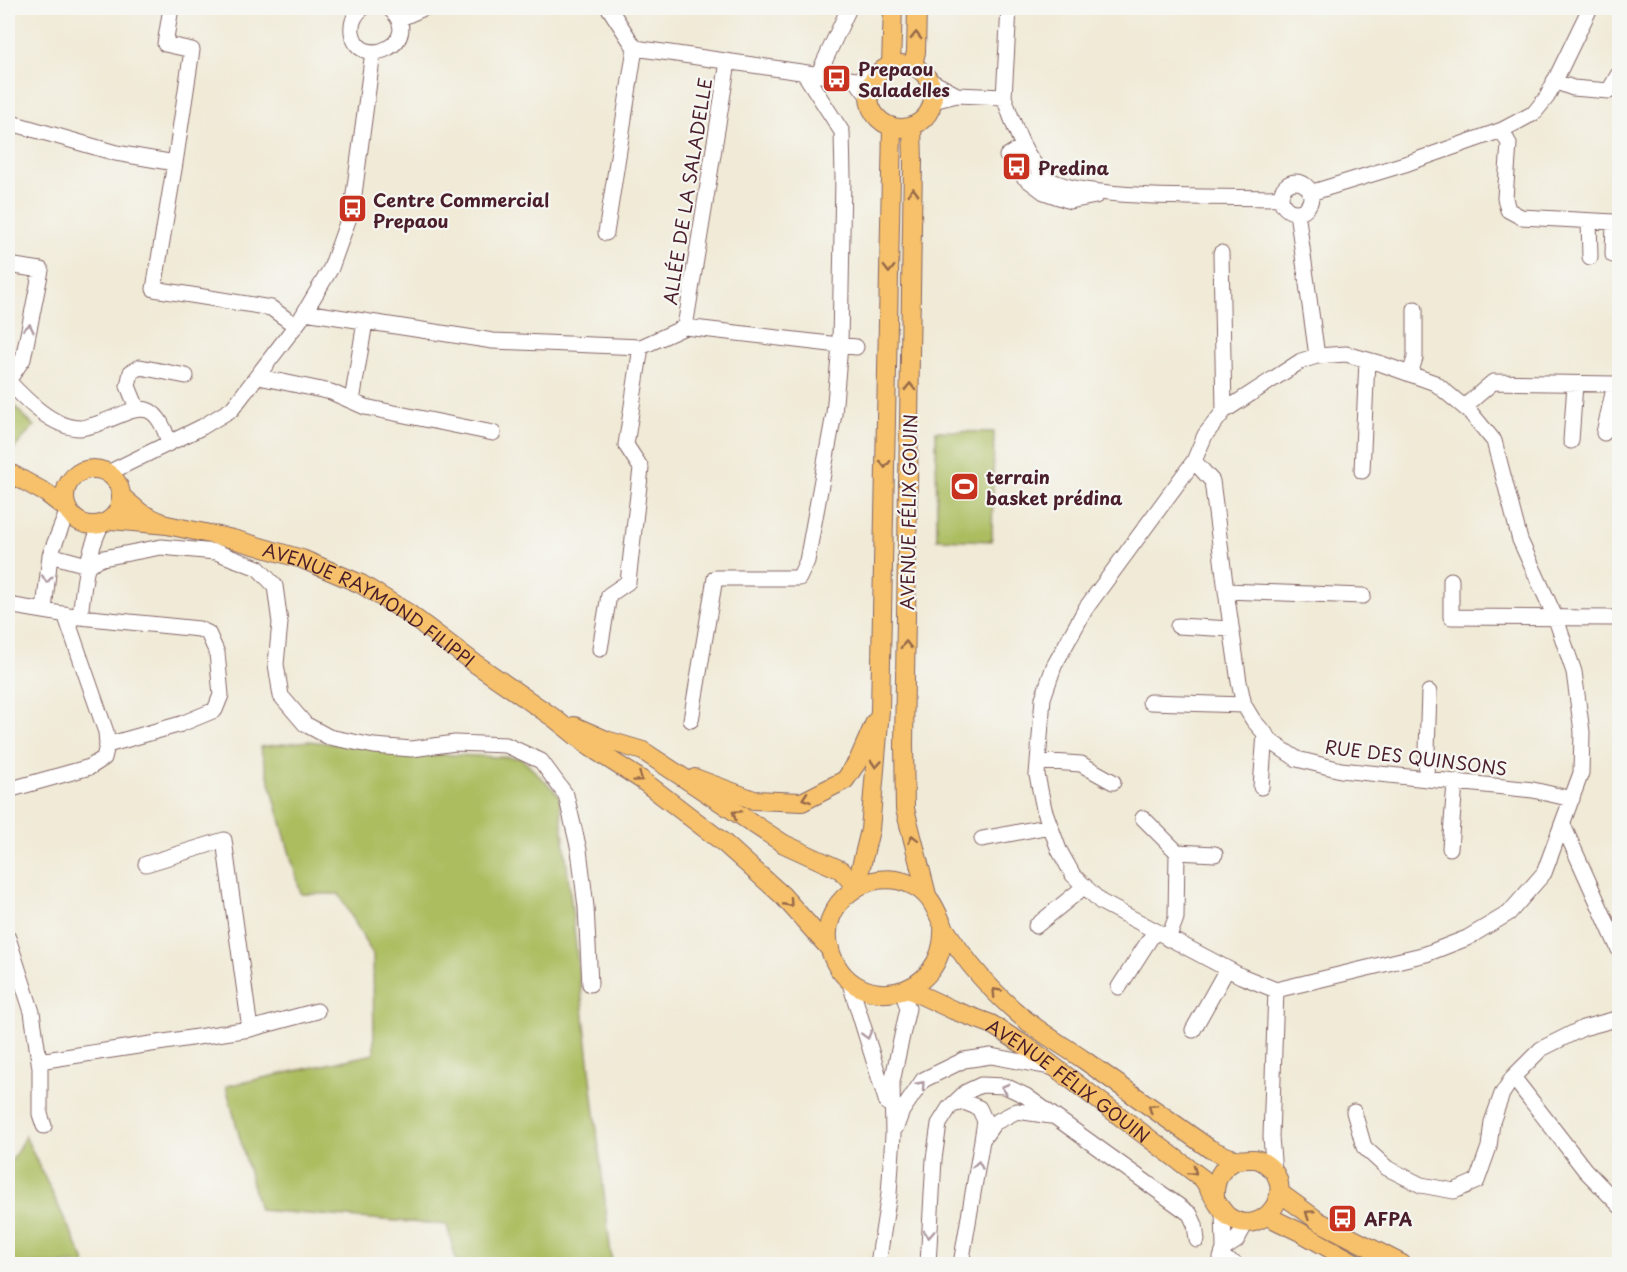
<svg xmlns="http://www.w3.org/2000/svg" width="1627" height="1272" font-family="'Playpen Sans',sans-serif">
<rect width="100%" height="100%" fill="#f6f6f2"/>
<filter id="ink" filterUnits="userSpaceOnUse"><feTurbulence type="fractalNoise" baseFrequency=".0167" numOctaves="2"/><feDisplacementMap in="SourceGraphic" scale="12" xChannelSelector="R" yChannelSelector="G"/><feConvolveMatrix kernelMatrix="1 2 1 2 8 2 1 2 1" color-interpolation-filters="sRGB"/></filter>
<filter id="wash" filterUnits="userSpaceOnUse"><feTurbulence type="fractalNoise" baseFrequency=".008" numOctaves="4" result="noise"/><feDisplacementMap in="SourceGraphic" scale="24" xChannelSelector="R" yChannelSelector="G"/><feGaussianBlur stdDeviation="1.35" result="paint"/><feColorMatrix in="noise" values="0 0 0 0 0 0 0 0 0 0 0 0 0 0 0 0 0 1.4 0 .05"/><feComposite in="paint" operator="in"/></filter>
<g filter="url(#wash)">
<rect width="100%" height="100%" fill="#f0ead6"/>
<!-- green -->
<path fill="#acbd61" stroke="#7b6e46" stroke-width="1.5" d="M8 400 34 426 10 453 8 450Z
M936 431 994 432 992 541 937 539Z
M308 741 436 754 521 758 559 795 612 1264H457L447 1225 259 1210 226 1086 374 1054 373 955 339 894H301L260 747Z
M25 1136 86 1264H8V1168Z"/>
</g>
<g filter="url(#ink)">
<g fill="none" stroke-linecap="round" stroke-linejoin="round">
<defs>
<path id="minor" d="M171 8 165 44 192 50 175 163
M363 8C355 14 351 22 352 32 359 74 428 41 389 8
M609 8 635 48 856 80 875 76
M399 19 424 8
M818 75 849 8
M856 80 868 96
M929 80 957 95
M1554 81 1573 88 1609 91 1618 75
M1004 97 1009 8
M933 101 957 95 1004 97C1014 125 1023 156 1046 177 1075 202 1237 196 1281 198
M8 122 116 153 175 163 154 289 271 308 296 326
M1502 130 1509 144 1505 198 1508 210 1521 217 1614 222 1613 255
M1023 146 1007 156 1024 177 1044 192 1070 201 1096 196
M1281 197a15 15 0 1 1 30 0a15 15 0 1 1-30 0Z
M1310 193 1408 163 1502 130 1534 113 1547 97 1590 8
M1297 212 1317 356
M1589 221 1590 257
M606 233 635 48
M1221 253 1224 411
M8 265 41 270 23 359 8 381
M305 312 493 341 641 347 685 327
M685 327 728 62
M685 327 856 347
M1346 354 1382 364 1435 383 1470 412 1494 441 1520 540 1556 619 1574 672 1582 732 1581 773 1544 873 1509 913 1467 938 1426 954 1276 990 1241 976 1101 902 1073 875 1059 850 1044 809 1037 775 1043 698 1054 666 1086 608 1194 461 1205 435 1224 411 1301 361 1317 356Z
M1410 374 1415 358V309
M259 377 331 392 365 407 493 433
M8 381C25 399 53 428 80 428 84 428 90 426 94 425 132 413 153 389 169 443
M352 401 365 322
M1464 407 1493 382 1615 384 1604 433
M137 408 128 386 131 372 140 367 186 376
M1571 441 1575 384
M1194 461 1212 481 1226 591 1239 682 1244 705 1253 720 1273 743 1297 759 1341 770 1533 790 1572 799
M1362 471 1367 360
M108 473 202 427 232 409 300 320 331 268 352 209 373 52
M50 555 87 565 103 558 161 547 216 552 258 568 275 586 280 623 276 664 281 696 305 724 329 737 374 746 412 749 455 743 506 745 541 761 566 795 579 850 586 907 590 984
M1451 580V617L1620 618
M1226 591 1363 596
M8 605 80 617 199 629 208 633 217 653 221 695 215 710 181 724 107 745
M44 610 50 555 68 510
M80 617C84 582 86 558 101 525
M1178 626 1231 629
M600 649 609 595 628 582 641 468 626 445 641 347
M1150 702 1244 705
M691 720 715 578H799L807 561 834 414 840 345 843 177 842 132 804 73
M1038 761 1081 764 1113 782
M1426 779 1429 692
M1261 787 1265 733
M8 790 90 767 104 758 107 745 106 732 65 614
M1143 818 1177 852
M1563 825 1620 952
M982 839 1050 826
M1450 848 1455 783
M146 864 224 840 250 1029
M1036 926 1085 886
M8 938 32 1012 40 1068V1114L44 1126
M1168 939 1176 918 1177 852 1215 854
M849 980 887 1103
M1119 987 1155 931
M1193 1030 1227 969
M39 1061 250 1029 317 1011
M1513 1077 1585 1170 1620 1206
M952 1105 964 1102 979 1108 985 1121 982 1140
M1354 1112 1364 1147 1387 1168 1421 1185 1454 1191 1477 1181 1489 1147 1492 1122 1502 1094 1513 1077 1541 1049 1583 1028 1620 1018
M896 1127 902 1111 923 1080 964 1060 991 1056 1055 1068
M1274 1172 1271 1137 1276 990
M1223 1211 1224 1249 1221 1258 1235 1264
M1224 1249 1236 1241 1246 1223
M878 1264 889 1194 893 1135 892 1082 908 1008 902 991
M928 1264 934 1159 939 1124 949 1108 966 1092 981 1085 1005 1086 1026 1096 1190 1214 1195 1225 1197 1240
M961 1264 982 1140 994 1123 1017 1111 1051 1116"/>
<g id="major">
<circle cx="901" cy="96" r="32"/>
<path d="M891 64 893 8"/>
<path d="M913 65 916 52 917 8"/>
<path d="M912 126 913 162 904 744 905 809 927 895"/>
<circle cx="93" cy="497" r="28"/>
<path d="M8 472 46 493 68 510"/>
<path d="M122 497 141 513 160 522"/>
<path id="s1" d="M111 520 167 525 233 539 302 559 361 584 408 613 473 662 554 718 590 747 642 780 724 843 782 895 830 949"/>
<path d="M574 726 606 740 643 751 784 844 841 870 856 887"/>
<path d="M695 778 754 800 802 802 845 780 858 761 875 722"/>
<path d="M856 887 870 830 880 710 892 127"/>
<path id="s2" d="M908 989 953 1010 991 1024 1032 1050 1203 1179C1210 1189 1219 1210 1229 1217 1263 1240 1300 1189 1266 1164 1254 1155 1248 1161 1236 1159 1227 1158 1218 1152 1210 1149 1168 1119 1126 1090 1084 1060 1061 1044 1034 1029 1014 1010 999 997 983 980 970 964 964 956 946 932 942 923 935 907 929 893 912 885 871 864 816 903 830 950 851 1019 948 1001 943 925"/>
<path d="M1280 1193 1320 1222 1402 1264"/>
<path d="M1215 1197C1214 1180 1221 1167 1237 1160"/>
<path d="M1267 1216 1300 1232 1357 1264"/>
</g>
</defs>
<!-- minor casing -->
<use href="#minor" stroke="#846667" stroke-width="17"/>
<!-- major casing -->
<use href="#major" stroke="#846667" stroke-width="20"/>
<!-- minor -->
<use href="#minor" stroke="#fff" stroke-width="15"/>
<!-- major -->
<use href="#major" stroke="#f6c16b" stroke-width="18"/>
</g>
<!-- one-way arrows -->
<defs><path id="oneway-chevron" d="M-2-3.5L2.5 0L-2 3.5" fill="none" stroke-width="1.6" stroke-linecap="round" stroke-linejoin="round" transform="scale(1.5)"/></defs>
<g stroke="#976848">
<use href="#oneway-chevron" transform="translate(916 36) rotate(-89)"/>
<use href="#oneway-chevron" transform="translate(913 192) rotate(-89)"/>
<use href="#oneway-chevron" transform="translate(889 269) rotate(91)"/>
<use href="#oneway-chevron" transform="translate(910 387) rotate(-89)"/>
<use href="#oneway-chevron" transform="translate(885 464) rotate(91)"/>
<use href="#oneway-chevron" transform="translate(906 645) rotate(-89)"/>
<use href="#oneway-chevron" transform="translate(876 764) rotate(94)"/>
<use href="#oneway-chevron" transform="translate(639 778) rotate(34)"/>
<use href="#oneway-chevron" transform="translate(806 798) rotate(161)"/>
<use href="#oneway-chevron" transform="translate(736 814) rotate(-147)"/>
<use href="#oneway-chevron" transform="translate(913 839) rotate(-104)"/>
<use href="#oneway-chevron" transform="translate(789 903) rotate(48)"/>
<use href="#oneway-chevron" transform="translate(996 992) rotate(-133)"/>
<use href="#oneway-chevron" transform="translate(1152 1108) rotate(-145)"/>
<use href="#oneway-chevron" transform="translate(1193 1171) rotate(37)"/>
<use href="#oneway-chevron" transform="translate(1309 1214) rotate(-145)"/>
</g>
<g stroke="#ae9aa0">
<use href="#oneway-chevron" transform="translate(29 328) rotate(-79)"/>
<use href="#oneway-chevron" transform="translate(47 579) rotate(96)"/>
<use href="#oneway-chevron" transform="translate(867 1035) rotate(74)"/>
<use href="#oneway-chevron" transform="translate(921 1085) rotate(-48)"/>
<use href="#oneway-chevron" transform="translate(1005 1088) rotate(-165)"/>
<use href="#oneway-chevron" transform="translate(978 1165) rotate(-80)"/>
<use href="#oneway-chevron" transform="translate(929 1234) rotate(93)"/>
</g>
</g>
<!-- icons -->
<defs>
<symbol id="bus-square" viewBox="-11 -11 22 22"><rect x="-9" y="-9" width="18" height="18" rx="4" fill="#c8321e" stroke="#f6f6f2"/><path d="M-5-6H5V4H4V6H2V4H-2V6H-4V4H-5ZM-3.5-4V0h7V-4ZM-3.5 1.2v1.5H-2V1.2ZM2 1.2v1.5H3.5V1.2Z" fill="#fff"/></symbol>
<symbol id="stadium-square" viewBox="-11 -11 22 22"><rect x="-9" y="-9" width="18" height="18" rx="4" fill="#c8321e" stroke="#f6f6f2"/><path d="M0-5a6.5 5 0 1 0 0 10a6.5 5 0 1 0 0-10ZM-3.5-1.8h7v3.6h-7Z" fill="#fff"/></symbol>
</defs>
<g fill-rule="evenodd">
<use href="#bus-square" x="820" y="62" width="33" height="33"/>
<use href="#bus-square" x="1000" y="150" width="33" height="33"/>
<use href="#bus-square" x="336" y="192" width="33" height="33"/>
<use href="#stadium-square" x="948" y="470" width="33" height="33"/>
<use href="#bus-square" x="1326" y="1202" width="33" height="33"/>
</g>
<g text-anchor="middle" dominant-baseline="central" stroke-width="4.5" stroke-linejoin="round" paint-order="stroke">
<!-- poi labels -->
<g font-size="18" font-weight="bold" fill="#4a1f2b" stroke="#f6f6f2" text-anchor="start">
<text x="858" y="68">Prepaou<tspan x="858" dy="21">Saladelles</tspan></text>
<text x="1038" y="167">Predina</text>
<text x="373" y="199">Centre Commercial<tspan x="373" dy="21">Prepaou</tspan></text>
<text x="986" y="476">terrain<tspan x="986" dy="21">basket prédina</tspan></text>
<text x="1364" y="1218">AFPA</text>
</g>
<!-- street labels -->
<g font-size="18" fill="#4a1f2b" stroke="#f6f6f2">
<text transform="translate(687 191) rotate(-81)">ALLÉE DE LA SALADELLE</text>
<text transform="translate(908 512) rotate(-89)">AVENUE FÉLIX GOUIN</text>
<text stroke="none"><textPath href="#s1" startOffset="276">AVENUE RAYMOND FILIPPI</textPath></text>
<text transform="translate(1416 757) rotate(7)">RUE DES QUINSONS</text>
<text stroke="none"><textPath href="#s2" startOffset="186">AVENUE FÉLIX GOUIN</textPath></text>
</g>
</g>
<!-- margin -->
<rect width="1627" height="1272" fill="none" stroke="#f6f6f2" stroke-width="30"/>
</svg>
